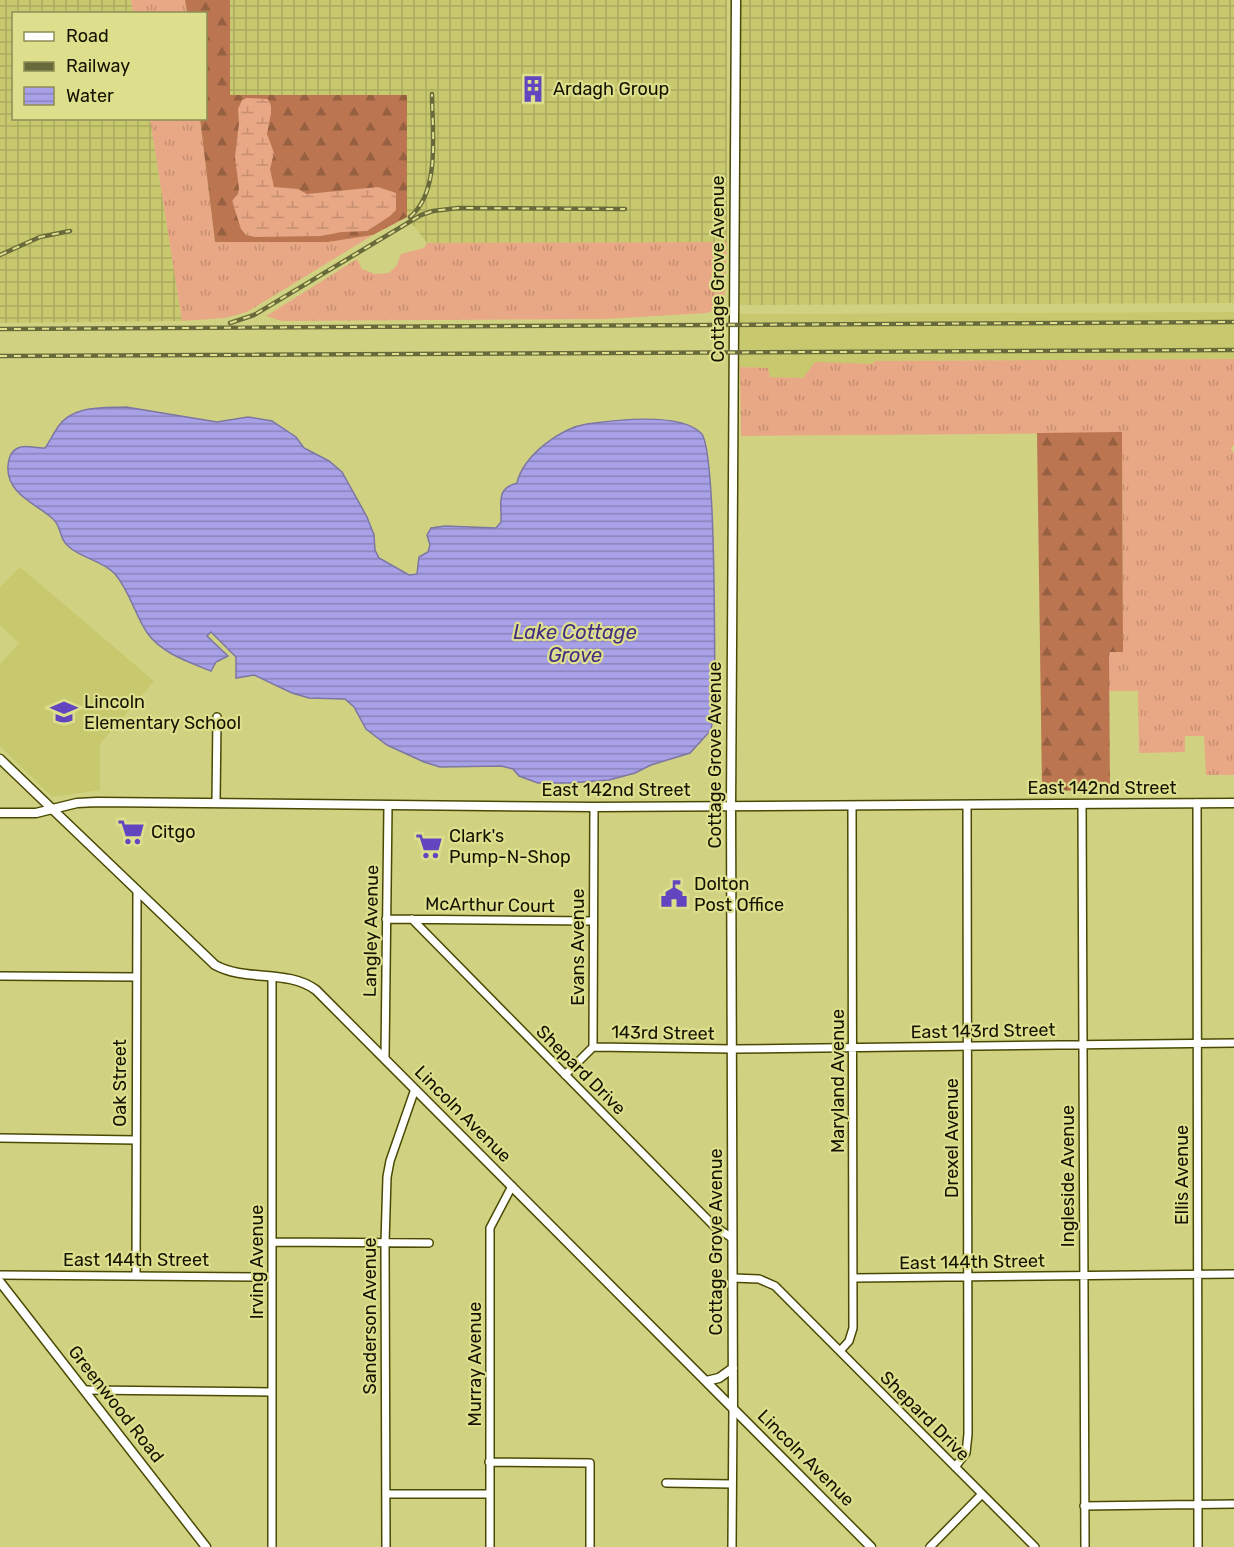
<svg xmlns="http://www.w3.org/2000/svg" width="1234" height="1547" font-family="Rubik,sans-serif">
<defs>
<pattern id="industrial-grid" width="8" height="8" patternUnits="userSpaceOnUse" patternTransform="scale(1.5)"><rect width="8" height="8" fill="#c8c86e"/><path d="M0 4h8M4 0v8" fill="none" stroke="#abab5e"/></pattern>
<pattern id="grass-tufts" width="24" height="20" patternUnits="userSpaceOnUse" patternTransform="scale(1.5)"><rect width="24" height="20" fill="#e8a785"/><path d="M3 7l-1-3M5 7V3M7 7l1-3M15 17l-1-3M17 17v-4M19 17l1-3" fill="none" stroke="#c68f71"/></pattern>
<pattern id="forest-firs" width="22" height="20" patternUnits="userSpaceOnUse" patternTransform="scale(1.5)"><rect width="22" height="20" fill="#bb7651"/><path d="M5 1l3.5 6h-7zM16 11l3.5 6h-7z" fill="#976041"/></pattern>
<pattern id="wetland-marsh" width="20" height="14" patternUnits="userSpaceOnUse" patternTransform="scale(1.5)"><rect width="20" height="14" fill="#e8a785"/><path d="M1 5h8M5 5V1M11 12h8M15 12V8" fill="none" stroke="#c68f71"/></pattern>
<pattern id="water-rules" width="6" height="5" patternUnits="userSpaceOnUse" patternTransform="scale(1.5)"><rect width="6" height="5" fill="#a9a1e8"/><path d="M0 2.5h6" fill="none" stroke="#8882ba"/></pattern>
</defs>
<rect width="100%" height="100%" fill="#d1d281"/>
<!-- built -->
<path fill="#c8c86e" d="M1234 312V359L875 361 873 364 803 378 770 377 768 368 740 367 739 314Z
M20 567 154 681 100 744V790L52 797 0 746V664L19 643 0 625V587Z"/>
<!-- industrial -->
<path fill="url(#industrial-grid)" d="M0 0H131L133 13 14 14V118L150 119 182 321 0 323Z
M230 0H727V242L427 243 407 217V95H230Z
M740 0H1234V303L740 305Z"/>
<!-- grass -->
<path fill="url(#grass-tufts)" d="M131 0H185L187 13H133Z
M150 119H200L215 242H327L373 235 247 312 225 318 182 321Z
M727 242 724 306 707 313 605 319 282 321 266 316 357 259 362 269 375 274 389 273 397 265 401 254 424 248 427 243Z
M1234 359V444L1231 449 1234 453V775H1206L1204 736H1185V752L1139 753 1138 691H1109V652L1123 651 1122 433 741 436 740 367 768 368 770 377 803 378 815 362 873 364 875 361Z"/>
<!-- forest -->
<path fill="url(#forest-firs)" d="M185 0H230V95H407V217L373 235 328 242H215L200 119 206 118V14L187 13Z
M1122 432 1123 652H1109L1110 790 1042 791 1037 433Z"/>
<!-- wetland -->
<path fill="url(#wetland-marsh)" d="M247 98 268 99 271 106V113L267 134 274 153 270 169 274 187 298 189 307 194 378 187 396 193V210L390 216 367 231 342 232 321 236 255 237 246 235 241 229 232 201 238 194 239 189 235 157 239 123 238 109 242 100Z"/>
<!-- water -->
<path fill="url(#water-rules)" stroke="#7c76a2" stroke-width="1.5" d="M126 407 217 422 248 417 272 421 296 437 304 448 329 461 342 472 367 517 374 535 375 550 379 558 409 575 417 574 419 557 428 552 430 545 427 535 431 528 445 526 496 528 501 522C502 503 495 489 517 483 523 456 560 428 587 424 615 420 680 412 701 433 717 448 714 668 715 704L711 730 690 753 651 765 635 773 609 780 569 783H538L519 776 513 769 501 766 440 767 424 762 387 745 366 729 354 707 345 699 309 698 292 693 254 675 236 678V657L211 632 207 636 228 656 216 662 211 671C189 662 163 654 148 634 135 616 130 591 115 574 102 560 82 559 68 546 59 539 62 527 53 519 37 504 6 494 8 466 8 459 11 451 18 448 25 444 37 449 45 448 50 441 53 434 58 427 72 405 103 408 126 407Z"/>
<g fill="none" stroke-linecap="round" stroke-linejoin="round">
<defs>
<path id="minor" d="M216 803 217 717
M1197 803 1198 1547
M1082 804 1085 1547
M386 919 593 921
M412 919 714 1226 732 1238
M0 976 135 977
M272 978V1547
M593 1047 733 1049 1234 1043
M385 1057 388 805
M565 1075 593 1047 594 807
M0 1138 136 1140
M272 1242 429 1243
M0 1275 272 1277
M136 1275 137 890
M733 1278 759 1279 775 1286 1035 1547
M854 1278 1234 1274
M840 1351 849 1341 853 1328 852 806
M85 1390 271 1392
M489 1462 590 1463V1547
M955 1467 966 1453 968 1434 967 805
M666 1483 732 1484
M386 1494H489
M1084 1506 1234 1504
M386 1547 385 1243 387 1177 390 1161 415 1089
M490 1547V1228L512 1186
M732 1547 733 1408
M930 1547 982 1494"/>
<path id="tertiary" d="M0 759 215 965C246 982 288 969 316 990L871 1547
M0 813H36L77 803 97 802 594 807 1234 803
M0 1282 206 1547
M706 1381 719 1378 733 1368
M733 1408 731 807 736 0"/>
</defs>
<!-- minor casing -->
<use href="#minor" stroke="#4a4a05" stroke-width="10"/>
<!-- tertiary casing -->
<use href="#tertiary" stroke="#4a4a05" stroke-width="11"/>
<!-- minor -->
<use href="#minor" stroke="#fff" stroke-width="7"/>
<!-- tertiary -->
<use href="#tertiary" stroke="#fff" stroke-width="8"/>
<defs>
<path id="rail" d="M410 217C441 191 432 131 432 94
M0 255 40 237 70 231
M230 323 254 315 421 215 433 211 458 208 625 209
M0 329 1234 322
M0 356 1234 350"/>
</defs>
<!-- rail casing -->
<use href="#rail" stroke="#696a3b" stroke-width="4.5"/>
<!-- rail -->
<use href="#rail" stroke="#dedf8d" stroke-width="2" stroke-dasharray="7" stroke-linecap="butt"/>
</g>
<!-- icons -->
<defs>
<symbol id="building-bare" viewBox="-9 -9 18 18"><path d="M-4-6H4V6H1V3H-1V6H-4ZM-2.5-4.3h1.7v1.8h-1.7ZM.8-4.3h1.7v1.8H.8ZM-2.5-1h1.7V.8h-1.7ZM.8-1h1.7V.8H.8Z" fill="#6246bf" stroke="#dedf8d" stroke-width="2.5" paint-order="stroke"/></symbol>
<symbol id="school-bare" viewBox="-9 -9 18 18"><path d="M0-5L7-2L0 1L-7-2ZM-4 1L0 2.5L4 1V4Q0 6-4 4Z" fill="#6246bf" stroke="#dedf8d" stroke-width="2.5" paint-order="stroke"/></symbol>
<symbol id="supermarket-bare" viewBox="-9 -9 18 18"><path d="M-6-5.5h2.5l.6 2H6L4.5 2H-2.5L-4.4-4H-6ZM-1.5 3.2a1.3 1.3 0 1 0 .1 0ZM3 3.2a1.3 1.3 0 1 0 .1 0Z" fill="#6246bf" stroke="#dedf8d" stroke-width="2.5" paint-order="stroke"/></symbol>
<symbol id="civic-bare" viewBox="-9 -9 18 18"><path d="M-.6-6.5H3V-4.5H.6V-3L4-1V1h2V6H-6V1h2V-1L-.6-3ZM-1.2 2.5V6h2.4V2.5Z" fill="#6246bf" stroke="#dedf8d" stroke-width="2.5" paint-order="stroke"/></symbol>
</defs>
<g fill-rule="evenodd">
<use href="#building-bare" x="514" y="70" width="38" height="38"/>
<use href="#school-bare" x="45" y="693" width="38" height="38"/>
<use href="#supermarket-bare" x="112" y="813" width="38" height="38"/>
<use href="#supermarket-bare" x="410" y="827" width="38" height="38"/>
<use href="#civic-bare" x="655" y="875" width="38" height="38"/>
</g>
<g text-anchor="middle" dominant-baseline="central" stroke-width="4.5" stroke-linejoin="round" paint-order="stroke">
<!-- poi labels -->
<g font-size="18" fill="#131300" stroke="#dedf8d" text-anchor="start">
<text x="553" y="89">Ardagh Group</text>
<text x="84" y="702">Lincoln<tspan x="84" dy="21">Elementary School</tspan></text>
<text x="151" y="832">Citgo</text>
<text x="449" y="836">Clark's<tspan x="449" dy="21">Pump-N-Shop</tspan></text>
<text x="694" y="884">Dolton<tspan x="694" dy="21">Post Office</tspan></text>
</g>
<!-- street labels -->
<g font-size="18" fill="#131300" stroke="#dedf8d">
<text transform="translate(718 269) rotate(-90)">Cottage Grove Avenue</text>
<text transform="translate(715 755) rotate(-90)">Cottage Grove Avenue</text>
<text x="1102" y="788">East 142nd Street</text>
<text x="616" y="790">East 142nd Street</text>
<text transform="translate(490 905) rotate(1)">McArthur Court</text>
<text transform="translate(371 931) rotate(-89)">Langley Avenue</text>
<text transform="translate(578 947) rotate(-90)">Evans Avenue</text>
<text transform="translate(983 1031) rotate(-1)">East 143rd Street</text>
<text transform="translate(663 1033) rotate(1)">143rd Street</text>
<text transform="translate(581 1070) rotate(45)">Shepard Drive</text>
<text transform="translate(838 1081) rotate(-90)">Maryland Avenue</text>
<text transform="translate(120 1083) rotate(-90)">Oak Street</text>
<text transform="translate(463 1114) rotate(45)">Lincoln Avenue</text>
<text transform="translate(952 1138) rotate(-90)">Drexel Avenue</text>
<text transform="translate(1182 1175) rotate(-90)">Ellis Avenue</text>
<text transform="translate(1068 1176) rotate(-90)">Ingleside Avenue</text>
<text transform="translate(716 1242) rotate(-90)">Cottage Grove Avenue</text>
<text x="136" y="1260">East 144th Street</text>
<text transform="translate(257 1262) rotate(-90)">Irving Avenue</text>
<text transform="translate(972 1262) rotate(-1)">East 144th Street</text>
<text transform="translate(370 1316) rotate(-90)">Sanderson Avenue</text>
<text transform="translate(475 1364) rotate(-90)">Murray Avenue</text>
<text transform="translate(116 1404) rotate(52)">Greenwood Road</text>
<text transform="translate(925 1416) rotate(45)">Shepard Drive</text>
<text transform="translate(806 1458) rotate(45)">Lincoln Avenue</text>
</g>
<!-- water labels -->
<g font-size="20" font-style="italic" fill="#422f81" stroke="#dedf8d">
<text x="575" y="632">Lake Cottage<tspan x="575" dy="23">Grove</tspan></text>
</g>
</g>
<!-- legend -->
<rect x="12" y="12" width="195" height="108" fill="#dedf8d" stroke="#8d8d55" stroke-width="1.5"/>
<rect x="24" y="32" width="30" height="9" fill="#ffffff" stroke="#8d8d55" stroke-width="1.5"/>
<text x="66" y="42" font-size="18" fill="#131300">Road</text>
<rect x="24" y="62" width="30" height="9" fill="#696a3b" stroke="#8d8d55" stroke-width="1.5"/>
<text x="66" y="72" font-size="18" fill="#131300">Railway</text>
<rect x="24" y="87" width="30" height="18" fill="url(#water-rules)" stroke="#8d8d55" stroke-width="1.5"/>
<text x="66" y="102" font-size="18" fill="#131300">Water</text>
</svg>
